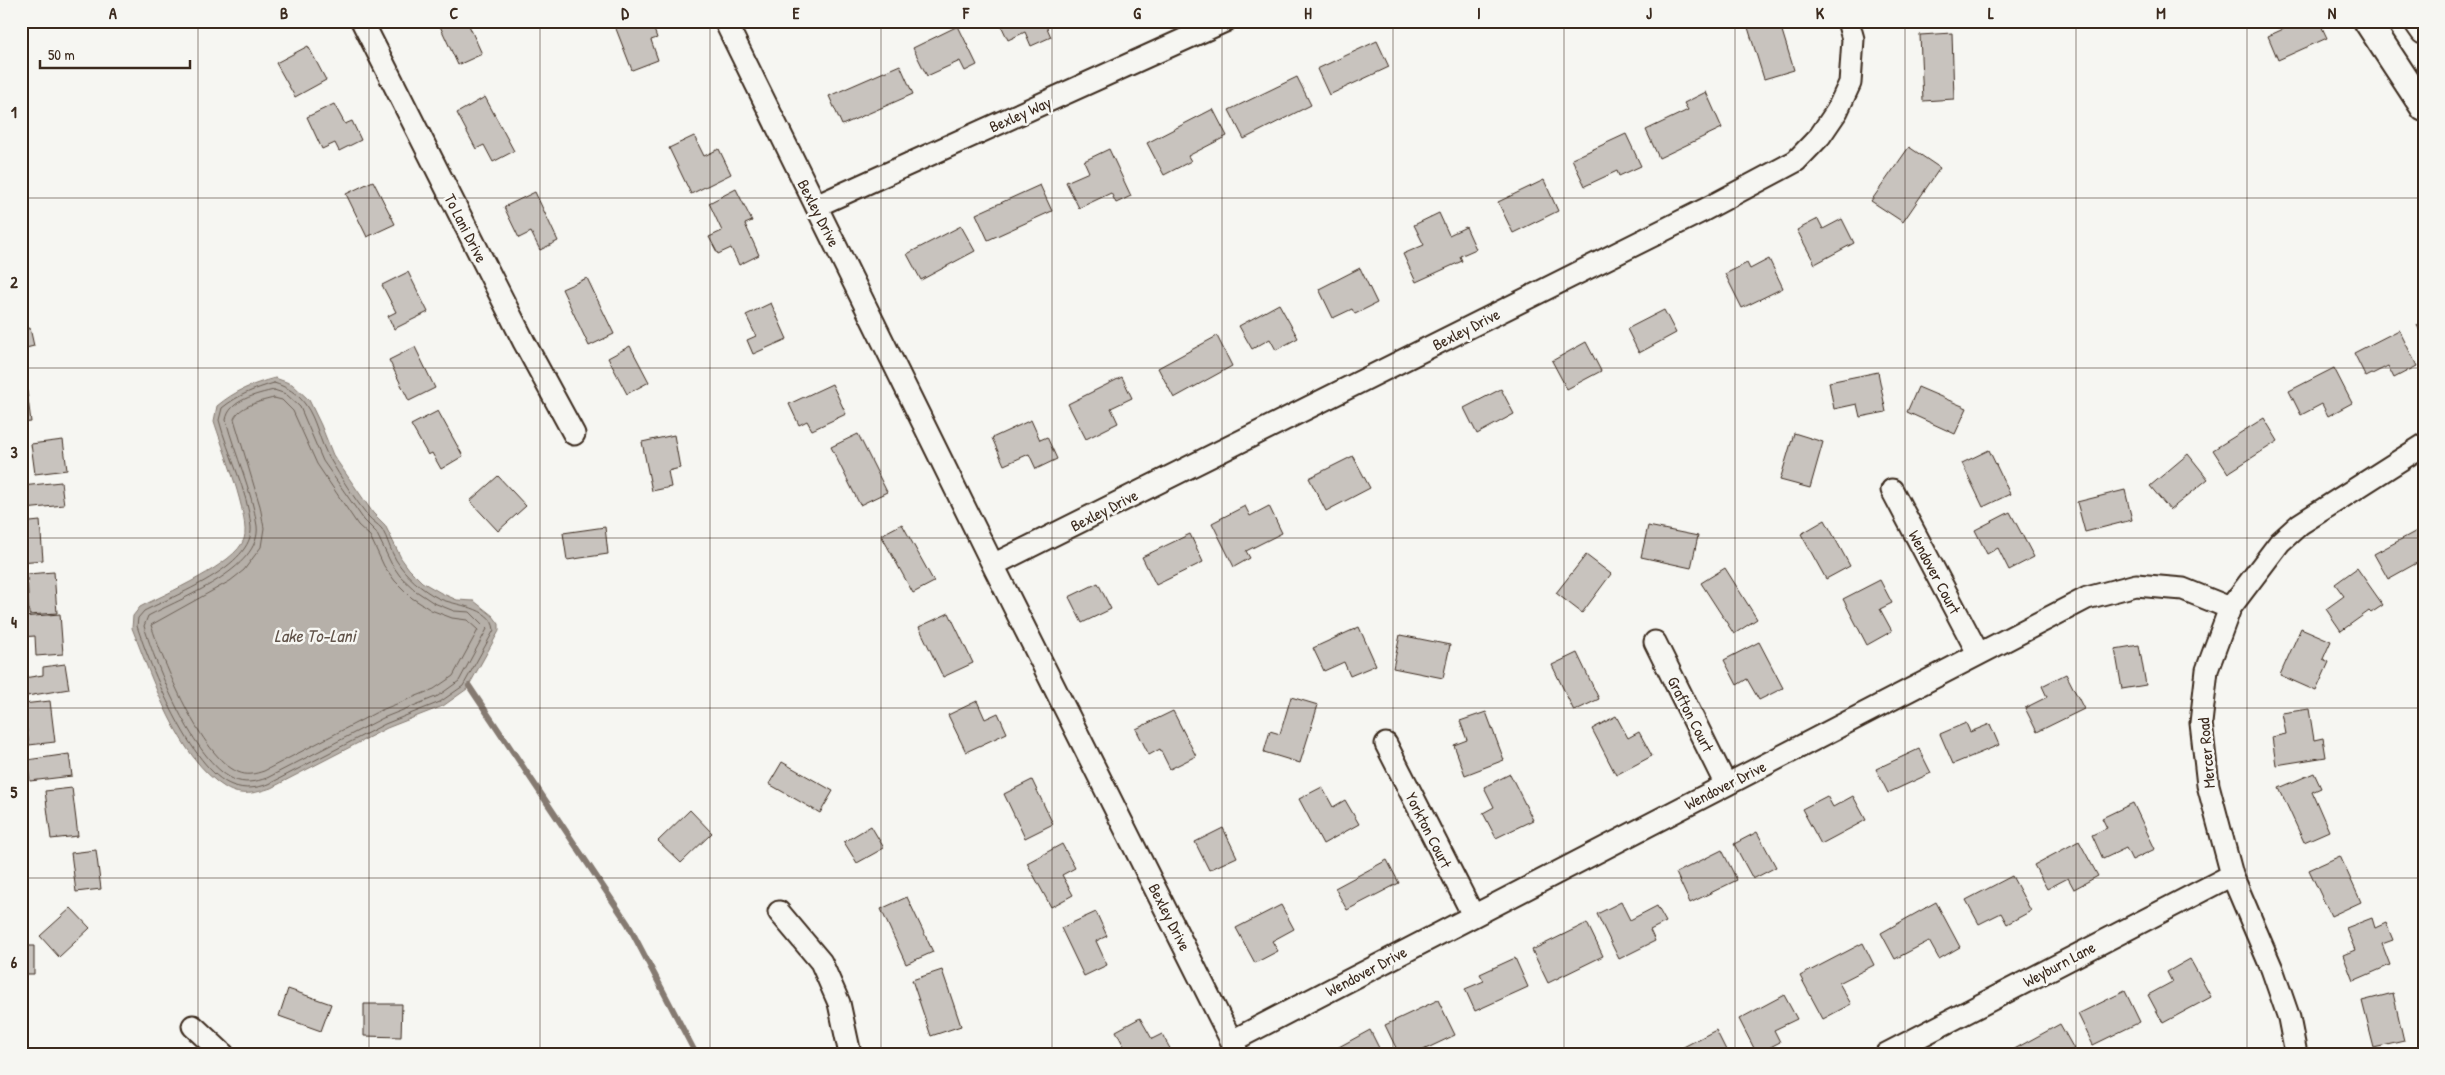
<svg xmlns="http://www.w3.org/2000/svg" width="2445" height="1075" font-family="'Patrick Hand',sans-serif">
<rect width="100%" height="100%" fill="#f6f6f2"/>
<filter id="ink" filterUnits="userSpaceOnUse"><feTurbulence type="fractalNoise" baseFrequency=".02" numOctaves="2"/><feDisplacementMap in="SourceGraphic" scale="10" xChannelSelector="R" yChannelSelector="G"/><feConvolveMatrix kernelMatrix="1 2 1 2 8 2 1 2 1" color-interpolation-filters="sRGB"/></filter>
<g filter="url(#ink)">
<!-- water -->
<path fill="#b6b0a9" stroke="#857a71" d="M275 378 292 384 309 400 321 425 333 455 373 513 385 525 401 558 409 569 422 582 441 593 457 600 474 601 493 616 499 624V631L467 689 443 706 387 728 271 788C256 793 241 797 226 788 178 759 152 678 132 628L133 616 140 607C165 594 236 564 244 539 251 519 221 444 214 421L217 406C235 391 252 384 275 378Z"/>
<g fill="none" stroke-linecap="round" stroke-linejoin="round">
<!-- shore -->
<path stroke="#6c6056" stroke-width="1" d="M274 383C287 387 297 393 305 404 317 420 319 442 330 459 341 478 354 498 368 516 372 521 378 524 382 529 388 539 390 550 396 560 406 576 422 590 438 598 454 606 492 606 494 630L463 686 440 702 385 724 269 784C256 788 246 790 232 785 191 770 150 666 137 626L138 618 144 611C173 596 254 566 251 527 248 491 228 455 219 420L222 408C238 395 254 389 274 383Z
M274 390 286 394 300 407 323 461 364 520 376 532 391 563 400 576 416 591 434 603 454 611 470 612 487 629 459 681 438 696 383 718 267 778C255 782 245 784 233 779 194 761 156 666 144 626L148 616C179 599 262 569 257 526 252 490 235 455 226 420 229 400 257 394 274 390Z
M274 398 282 400 293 411 317 464 358 525 370 536 384 566 395 581 412 598 431 610 452 618 467 620 478 630 453 676 434 689 379 711 264 771C255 774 247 776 238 772 201 757 163 661 151 625L230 581 244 570 261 547 264 528 260 506 234 419C239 406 261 401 274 398Z"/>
<!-- stream -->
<path stroke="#857a71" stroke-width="6" d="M469 686 628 924 696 1054"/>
</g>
<!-- building -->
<path fill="#c8c3be" stroke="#3b2a1e" d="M444 21H467L482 54 458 65 439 24Z
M613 21H651L657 38 651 40 658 60 632 70Z
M999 21H1044L1051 37 1031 46 1025 32 1008 40Z
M1746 21H1779L1794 70 1764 79Z
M2301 21H2319L2327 38 2278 60 2268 36Z
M958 26 977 65 965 71 960 61 927 76 913 48Z
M1952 33 1954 99 1923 101 1920 35Z
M1377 41 1389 67 1329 95 1317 69Z
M308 46 326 80 295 97 276 63Z
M900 65 913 94 842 125 829 96Z
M1297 77 1311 105 1244 139 1229 110Z
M1706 92 1722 128 1659 158 1646 130 1688 110 1684 103Z
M485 97 514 151 493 162 484 145 476 149 457 113Z
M334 104 345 124 352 121 361 140 339 151 335 143 322 149 307 117Z
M1213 109 1227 136 1188 156 1191 161 1164 175 1147 143Z
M1626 134 1641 166 1619 176 1617 171 1585 186 1572 159Z
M694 136 704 156 719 149 731 174 691 194 669 148Z
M1909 147 1940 168 1903 222 1871 201Z
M1109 149 1131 196 1116 203 1111 193 1079 208 1066 182 1089 172 1084 161Z
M1544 180 1558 211 1513 233 1498 202Z
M373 181 395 224 367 237 346 194Z
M1040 185 1052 211 988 240 976 214Z
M736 189 752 221 745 224 759 255 739 265 731 248 718 254 709 237 722 231 709 203Z
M535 192 558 241 540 250 531 232 519 238 504 207Z
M1439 213 1449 235 1466 227 1476 249 1460 256 1462 261 1416 282 1403 254 1424 245 1414 225Z
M1818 219 1823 229 1842 219 1854 243 1815 264 1797 230Z
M961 226 975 251 921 280 907 254Z
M1769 259 1783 288 1742 308 1725 274 1747 263 1750 269Z
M1360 268 1377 303 1355 314 1352 309 1333 318 1319 289Z
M408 272 428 312 394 329 388 316 396 312 382 285Z
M587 278 614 334 589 346 562 289Z
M771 303 787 339 753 354 747 340 756 336 746 315Z
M1279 304 1298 338 1276 350 1270 339 1252 349 1239 326Z
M1664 310 1676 333 1639 353 1627 329Z
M2424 321V339L2417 325Z
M30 328 34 346 22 349 27 369 21 370V330Z
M2399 330 2417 366 2394 378 2388 366 2366 377 2354 353Z
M1217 336 1232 366 1174 398 1158 368Z
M1586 342 1601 371 1567 389 1552 361Z
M630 346 649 382 627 394 608 358Z
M415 347 435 388 409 401 389 360Z
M2334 368 2352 403 2328 416 2322 404 2301 415 2289 391Z
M1878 372 1886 412 1860 417 1857 404 1834 409 1829 382Z
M1122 377 1132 398 1111 408 1118 423 1086 439 1068 404Z
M21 383H26L31 422 21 423Z
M832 384 846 414 812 430 807 421 799 425 789 404Z
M1918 387 1967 408 1955 434 1907 412Z
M1501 389 1514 414 1477 434 1464 408Z
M438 411 463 456 441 469 432 453 428 455 411 425Z
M2264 418 2278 441 2228 473 2213 450Z
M1031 420 1040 440 1047 437 1057 459 1036 469 1029 454 1004 465 992 438Z
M1794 433 1823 442 1810 488 1780 480Z
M858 434 887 492 860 505 831 447Z
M674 435 680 468 668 471 671 487 652 491 642 442Z
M63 440 67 470 35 474 31 444Z
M1989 450 2010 494 1983 507 1962 463Z
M2188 454 2208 479 2170 510 2150 486Z
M1353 456 1370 488 1326 511 1309 478Z
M498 476 526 506 498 531 470 501Z
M61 482 64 505 25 509 22 486Z
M2125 490 2132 520 2085 532 2077 502Z
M1245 506 1250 516 1269 506 1282 533 1246 551 1250 558 1234 567 1212 523Z
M2010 512 2034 557 2009 570 1998 548 1987 554 1975 530Z
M1825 520 1850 566 1826 579 1801 534Z
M40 521 43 560 21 562V523Z
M902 524 934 582 913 593 881 535Z
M1648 526 1698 536 1691 568 1641 557Z
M605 527 608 554 567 560 563 533Z
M2424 527V559L2388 579 2374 554Z
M1190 534 1203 562 1156 585 1142 557Z
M1586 555 1611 574 1582 613 1556 593Z
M1725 568 1757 619 1734 634 1701 583Z
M2357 568 2383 605 2371 613 2369 611 2341 631 2326 609 2344 596 2335 584Z
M54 572 57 613 29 615 27 574Z
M1880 580 1892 603 1880 609 1892 631 1867 645 1843 599Z
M1098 583 1111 609 1082 623 1069 597Z
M949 613 973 663 943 677 919 627Z
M60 614 63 654 36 656 35 636 21 637V617Z
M1359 627 1376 665 1350 676 1344 662 1324 671 1313 648Z
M2301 628 2331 641 2323 659 2329 662 2316 691 2280 675Z
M1400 635 1450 645 1443 678 1393 668Z
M1759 642 1783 688 1759 700 1747 679 1737 685 1724 660Z
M2139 645 2146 685 2122 689 2115 649Z
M1577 653 1599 699 1574 711 1552 665Z
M65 664 69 689 27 696 24 678 43 675V667Z
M2066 674 2084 709 2037 732 2025 708 2047 697 2042 686Z
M1291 697 1318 705 1300 763 1264 752 1270 731 1280 734Z
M50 701 55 742 29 745 23 704Z
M977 701 985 719 998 713 1007 733 966 752 948 715Z
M2309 709 2314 740 2323 738 2326 757 2276 765 2272 737 2286 734 2282 713Z
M1173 711 1196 756 1170 769 1160 749 1149 755 1136 729Z
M1486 712 1504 760 1465 775 1454 745 1467 740 1460 721Z
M1616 716 1628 738 1639 732 1652 756 1616 775 1592 729Z
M1966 723 1970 732 1990 724 1999 745 1953 764 1940 734Z
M1919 749 1931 773 1888 793 1876 769Z
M69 754 72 776 30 781 27 760Z
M782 762 833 791 820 813 769 784Z
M2314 773 2321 788 2312 792 2329 831 2304 842 2279 788Z
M1510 774 1533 820 1496 838 1483 813 1494 807 1484 787Z
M1032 780 1053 824 1025 838 1004 794Z
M1322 787 1333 807 1345 800 1359 824 1323 844 1299 799Z
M72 788 78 836 51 839 45 791Z
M1827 796 1833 807 1853 796 1866 820 1821 844 1802 809Z
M2133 803 2155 849 2132 860 2126 848 2103 859 2092 835 2107 828 2102 818Z
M690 810 712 833 681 863 658 841Z
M871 826 884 848 857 863 844 842Z
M1223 828 1237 857 1209 870 1195 842Z
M1757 832 1776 867 1753 879 1734 844Z
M2079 841 2098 876 2074 889 2068 878 2047 889 2034 865Z
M1062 844 1075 868 1062 875 1073 895 1051 907 1027 863Z
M96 850 101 889 76 892 71 853Z
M1722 850 1737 880 1690 903 1676 873Z
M2340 856 2361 902 2331 916 2309 870Z
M1387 860 1399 883 1347 910 1335 888Z
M2012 876 2031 911 2007 924 2001 913 1979 924 1966 900Z
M907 897 933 952 906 964 881 909Z
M1621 902 1630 920 1657 906 1666 922 1650 930 1655 941 1619 959 1597 914Z
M1936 902 1960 947 1939 959 1929 941 1895 959 1881 933Z
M1281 905 1294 929 1272 941 1278 951 1255 963 1236 928Z
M71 908 90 928 59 957 40 936Z
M1096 912 1107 936 1096 941 1107 965 1084 976 1061 928Z
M2372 918 2375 928 2386 923 2393 940 2382 944 2390 965 2353 981 2343 955 2355 950 2346 928Z
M1587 923 1603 956 1548 983 1532 950Z
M1863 943 1874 965 1839 983 1851 1004 1823 1019 1800 976Z
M21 946H34V974H21Z
M1515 958 1528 987 1475 1011 1465 989 1484 981 1480 974Z
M2190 959 2211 997 2163 1023 2148 995 2172 982 2167 972Z
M942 970 961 1026 931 1036 912 980Z
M288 989 331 1004 321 1031 279 1016Z
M2125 991 2140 1022 2093 1045 2078 1014Z
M2393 993 2404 1041 2374 1048 2362 1001Z
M1784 995 1797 1019 1774 1030 1780 1042 1757 1054 1739 1019Z
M1438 1000 1455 1035 1415 1054H1399L1385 1025Z
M364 1004H402L401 1037 364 1036Z
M1140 1018 1152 1039 1162 1034 1173 1054H1128L1116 1031Z
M2060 1024 2074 1049 2064 1054H2010L2009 1052Z
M1370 1030 1382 1054H1326Z
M1716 1030 1728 1054H1670Z"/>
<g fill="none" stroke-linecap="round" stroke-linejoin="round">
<defs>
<path id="minor" d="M362 21 524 342 574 434
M725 21 993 565 1238 1054
M816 206 1225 21
M1892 490 1978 653
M993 565 1704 210 1796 161 1820 136 1837 111 1850 83 1853 39 1848 21
M1655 642 1726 785
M1386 744 1473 915
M779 912 821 962 839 1003 850 1054
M193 1026 223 1054
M1232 1041 2087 598 2136 585 2183 589 2230 608
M1886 1054 2232 875
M2296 1054 2289 1018 2272 969 2232 875 2208 785 2201 723 2207 670 2230 608 2280 542 2300 524 2424 445"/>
<path id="major" d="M2367 21 2424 108
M2417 21 2424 31"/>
</defs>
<!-- minor casing -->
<use href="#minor" stroke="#3b2a1e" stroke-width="25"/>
<!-- major casing -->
<use href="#major" stroke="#3b2a1e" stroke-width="30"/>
<!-- minor -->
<use href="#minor" stroke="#f6f6f2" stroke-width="21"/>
<!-- major -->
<use href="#major" stroke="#f6f6f2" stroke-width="26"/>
</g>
</g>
<!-- grid -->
<path fill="none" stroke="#3b2a1e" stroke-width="1" stroke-opacity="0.55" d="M198 21V1054M369 21V1054M540 21V1054M710 21V1054M881 21V1054M1052 21V1054M1222 21V1054M1393 21V1054M1564 21V1054M1735 21V1054M1905 21V1054M2076 21V1054M2247 21V1054M21 198H2424M21 368H2424M21 538H2424M21 708H2424M21 878H2424"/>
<g text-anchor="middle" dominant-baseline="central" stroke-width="5" stroke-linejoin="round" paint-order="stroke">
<!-- street labels -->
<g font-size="16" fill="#3b2a1e" stroke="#f6f6f2">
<text transform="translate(1020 114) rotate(-24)">Bexley Way</text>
<text transform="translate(819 213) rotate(63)">Bexley Drive</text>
<text transform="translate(466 228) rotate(63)">To Lani Drive</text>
<text transform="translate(1466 329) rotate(-27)">Bexley Drive</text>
<text transform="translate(1104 510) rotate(-27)">Bexley Drive</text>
<text transform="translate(1935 572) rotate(62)">Wendover Court</text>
<text transform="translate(1691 714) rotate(63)">Grafton Court</text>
<text transform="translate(2206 753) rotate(-95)">Mercer Road</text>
<text transform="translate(1725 785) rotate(-27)">Wendover Drive</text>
<text transform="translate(1429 830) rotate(63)">Yorkton Court</text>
<text transform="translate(1170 917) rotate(63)">Bexley Drive</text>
<text transform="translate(2059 964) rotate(-28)">Weyburn Lane</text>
<text transform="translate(1366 971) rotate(-28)">Wendover Drive</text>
</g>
<!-- water labels -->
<g font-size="18" font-style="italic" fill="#605248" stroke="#f6f6f2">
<text x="315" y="635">Lake To-Lani</text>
</g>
</g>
<!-- margin -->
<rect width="2445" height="1075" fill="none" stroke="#f6f6f2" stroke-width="55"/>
<!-- scale -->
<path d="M40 60v8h150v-8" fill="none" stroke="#3b2a1e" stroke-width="2.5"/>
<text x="48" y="60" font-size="15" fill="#3b2a1e" stroke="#f6f6f2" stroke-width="4" paint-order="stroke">50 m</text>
<rect x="28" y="28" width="2390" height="1020" fill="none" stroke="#3b2a1e" stroke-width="2"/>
<g font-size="16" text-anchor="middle" font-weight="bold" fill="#3b2a1e">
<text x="113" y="19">A</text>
<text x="284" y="19">B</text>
<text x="454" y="19">C</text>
<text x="625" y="19">D</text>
<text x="796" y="19">E</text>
<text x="966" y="19">F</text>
<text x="1137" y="19">G</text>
<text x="1308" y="19">H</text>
<text x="1479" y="19">I</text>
<text x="1649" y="19">J</text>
<text x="1820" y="19">K</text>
<text x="1991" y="19">L</text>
<text x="2161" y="19">M</text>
<text x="2332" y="19">N</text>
<text x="14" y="118">1</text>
<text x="14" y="288">2</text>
<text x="14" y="458">3</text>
<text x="14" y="628">4</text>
<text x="14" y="798">5</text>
<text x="14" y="968">6</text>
</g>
</svg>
